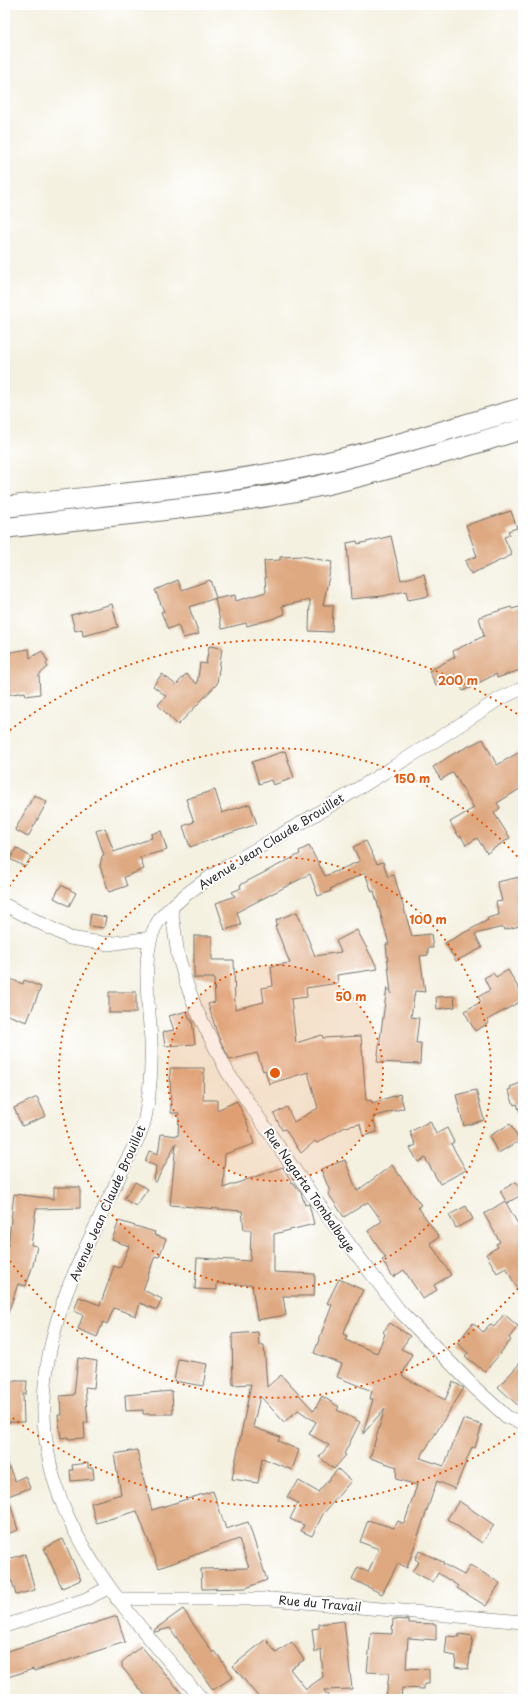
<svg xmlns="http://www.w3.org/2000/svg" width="528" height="1704" font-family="'Playpen Sans',sans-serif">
<rect width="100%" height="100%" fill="#fff"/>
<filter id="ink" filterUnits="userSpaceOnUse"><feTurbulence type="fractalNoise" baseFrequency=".025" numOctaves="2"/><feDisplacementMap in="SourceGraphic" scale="8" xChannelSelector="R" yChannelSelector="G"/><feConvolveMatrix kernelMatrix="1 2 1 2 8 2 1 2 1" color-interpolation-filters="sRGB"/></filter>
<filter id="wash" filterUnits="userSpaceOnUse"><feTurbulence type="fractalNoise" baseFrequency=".012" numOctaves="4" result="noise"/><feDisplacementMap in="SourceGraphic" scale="16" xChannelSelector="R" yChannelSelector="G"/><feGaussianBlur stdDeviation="0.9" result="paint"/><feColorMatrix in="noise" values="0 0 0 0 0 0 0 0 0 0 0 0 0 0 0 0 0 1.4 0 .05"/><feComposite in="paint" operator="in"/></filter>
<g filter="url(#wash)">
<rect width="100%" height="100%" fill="#f4f1e1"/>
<g id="blocks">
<!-- building -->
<path fill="#dea981" d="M511 511 517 528 508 531 510 535 504 537 512 555 471 574 465 561 477 556 466 525Z
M391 536 401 580 424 574 429 596 408 600 406 591 383 596 351 599 347 543 357 541 358 544Z
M302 556 332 562 323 605H333L332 632 309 631 310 600 282 606 285 614 272 619 247 626 246 623 222 629 215 599 235 595 236 601 266 592 264 561 280 560V557Z
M178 580 182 590 210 580 216 598 189 607 199 634 183 638 178 625 168 629 161 612 164 611 155 590Z
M112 604 118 627 83 636 82 629 75 631 71 615Z
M523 606V669L497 678 496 674 463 691 455 675 436 685 429 671 455 657 453 651 484 636 479 617 511 607 512 609Z
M209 646 222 648 217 684 178 725 158 705 166 696 153 686 162 674 176 685 186 674 197 684 200 663 206 664Z
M29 649 30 658 42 651 48 662 46 664 48 667 39 675 40 694 26 696 25 692 6 695 5 653Z
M483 739 497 765 523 750V787L497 803 500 808 494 813 510 838 487 853 477 838 466 845 461 836 459 837 450 822 474 808 453 772 441 780 433 767 453 754Z
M285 751 294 778 273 785 271 780 259 784 252 762Z
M215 790 222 813 250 804 257 824 190 847 183 826 194 822 186 799Z
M34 795 47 802 28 837 15 830Z
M105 828 114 852 152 838 151 834 161 831 167 850 140 857 144 869 124 877 127 886 109 892 100 866 102 856 104 855 96 831Z
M366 841 377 864 383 862 388 877 394 875 412 936 431 934 433 948H428V955L420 956 425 992 415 991 411 1017 419 1018 416 1043H421L420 1064 377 1062 387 987 391 994 386 944H389L374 891 372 892 365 873 330 889 331 891 318 896 310 874 237 912 241 925 225 930 216 903 235 896 232 892 241 888 240 885 300 854 299 851 309 846 325 876 360 861 353 847Z
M16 848 31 857 25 867 10 859Z
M520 877 523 888V925L504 930 503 927 475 934 482 948 456 961 445 943 488 920 487 918 499 915 496 902 502 901 497 882Z
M61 885 76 893 69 906 54 898Z
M297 912 315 956 341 952 336 941 357 930 378 969 337 975 338 983 306 988 307 997 291 999 296 1043 322 1035 323 1038 361 1036 366 1100 372 1101V1103L400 1094 404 1108 373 1117 377 1132 363 1136 360 1124 345 1127 317 1143 315 1141 301 1153 285 1129 282 1130 274 1114 287 1107 294 1122 318 1108 308 1072 269 1084 265 1070 263 1071 257 1053 230 1060 218 1036 208 1004 215 1002 214 978H194V936H212V960H234L235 1009 264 1002 262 988 273 986 271 966 290 963 275 926 277 925 276 920Z
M91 914 106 917 104 928 89 926Z
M508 970 523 996V1000L487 1020 489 1023 475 1031 464 1011 481 1002 478 997 490 990 484 978 493 973 496 977Z
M5 977 23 984 24 980 41 987 27 1022 5 1014Z
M109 992H136V1013H109Z
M454 996 455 1007 437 1009 436 997Z
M187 1011 190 1020H192L195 1044 165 1046 163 1032 174 1030 169 1016Z
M170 1068H204L203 1100H217V1110L237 1101 246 1120 254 1144 225 1154 223 1188 283 1167 292 1183 293 1182 301 1193 305 1205 309 1204 314 1224 274 1234V1272L315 1274 314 1296H283L286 1315 257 1320 252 1285 217 1283V1290L195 1289 197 1258 250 1261 251 1230H244L242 1211 170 1205 176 1143 156 1182H154L156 1166 145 1162 149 1151 158 1154 161 1134 178 1136 179 1113H171Z
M523 1082V1118H522L517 1104 514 1105 508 1090 511 1089 510 1087Z
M476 1090 484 1120 464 1126 456 1095Z
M37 1097 46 1116 22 1126 14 1108Z
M430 1121 436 1134 447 1128 454 1142 451 1144 466 1170 440 1184 425 1158 418 1162 410 1148 416 1145 410 1132Z
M510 1124 520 1141 498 1153 489 1136Z
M345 1160 357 1191 392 1165 421 1205 418 1207 439 1237 430 1243 451 1275 434 1285 437 1290 423 1299 404 1270 393 1277 382 1260 386 1258 368 1231 382 1221 368 1202 344 1217 328 1193 330 1192 321 1169Z
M135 1182 148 1189 136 1206 124 1199Z
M516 1182 523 1194 507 1203 500 1191Z
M54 1187H80V1208L36 1209 31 1245 37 1246 33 1265 26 1286 18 1284 7 1316H5V1245L8 1246 14 1194 54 1199Z
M505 1201 518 1224 523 1222V1299L506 1268 497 1273 486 1254 498 1247 496 1244 500 1242 484 1214Z
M466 1206 473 1219 456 1228 449 1215Z
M119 1221 155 1232 154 1235 166 1239 159 1257 155 1256 143 1290 162 1299 157 1310 140 1303 136 1316 114 1308 107 1324 103 1322 97 1337 78 1329 83 1315 74 1311 79 1297 100 1305 114 1266 120 1268 129 1246 112 1240Z
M339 1279 363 1290 343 1334 347 1336 345 1340 377 1353 385 1334 383 1332 390 1323 410 1336 401 1349 412 1354 402 1376 445 1400 453 1382 464 1388 420 1458 444 1466 463 1419 482 1425 475 1448 472 1447 455 1489 437 1481 407 1568 398 1563 382 1594 352 1579 358 1567 368 1572 379 1549 360 1542 368 1520 394 1528 398 1521 404 1524 417 1485 396 1479 397 1467 370 1458 385 1408 363 1434 373 1399H370L372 1391 337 1377 342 1364 314 1353 332 1305 327 1303Z
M504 1314 518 1326 509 1338 511 1340 485 1372 465 1356 468 1353 457 1343 473 1323 483 1332 490 1324 494 1327Z
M258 1332 259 1345H264L267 1387 281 1375 314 1411 322 1396 339 1407 337 1410 360 1422 344 1454 346 1455 334 1469 319 1457 329 1445 309 1434 316 1422 298 1410 284 1422 260 1396 253 1427 280 1437 278 1441 299 1450 292 1470 262 1458 258 1483 232 1479 251 1384 233 1385 232 1334Z
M78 1358 97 1361 94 1388 85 1387 88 1423H84L85 1438 68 1439V1437L61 1438 58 1415H61L60 1396 74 1395Z
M178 1359 207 1364 203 1386 174 1381Z
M523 1360V1410L498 1387Z
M5 1381H27L26 1394H23L24 1422H5Z
M172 1391 173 1414H143V1410L126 1411 125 1395Z
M137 1450 143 1477 152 1510 213 1491 226 1529 248 1522 267 1580 246 1588 202 1589 201 1569 249 1568 239 1539 159 1568 137 1511 96 1523 91 1503 121 1494 114 1454Z
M5 1458 15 1481 25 1476 30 1488 8 1496 18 1530 5 1535Z
M88 1463V1468H93L94 1479 71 1481 70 1470H73L72 1465Z
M338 1469 351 1481 323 1514 312 1536 301 1531 304 1525 290 1519 298 1503 287 1497 291 1490 299 1481 318 1492Z
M459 1501 494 1525 482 1543 447 1519Z
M63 1539 81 1580 62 1588 44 1548Z
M419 1551 443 1562V1564L464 1575 470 1565 500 1583 486 1606 457 1588 458 1586 438 1573 433 1582 412 1571 419 1562 415 1559Z
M25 1554 35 1590 16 1595 12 1581 5 1584V1560Z
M183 1609 213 1653 215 1651 233 1677 213 1690 170 1628 155 1632 154 1630Z
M117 1616 125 1642 34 1671 33 1669 5 1678V1652Z
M393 1619 409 1620V1623L436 1624V1640L408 1638 406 1668 429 1669V1684H424V1689L402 1688 401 1699H386L389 1673 367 1672 371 1633 392 1634Z
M344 1621 352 1689 324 1690 330 1699H260L233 1666 266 1639 276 1653 292 1642 304 1660 290 1669 306 1689 323 1677 321 1649 315 1653 312 1629 319 1628V1624Z
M459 1634 473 1636 468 1669 455 1667 456 1656 445 1654 447 1636 459 1637Z
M141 1646 179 1690 186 1699H148L122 1667V1662Z"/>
</g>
</g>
<g filter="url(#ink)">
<use href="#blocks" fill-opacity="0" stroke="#71706b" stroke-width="1"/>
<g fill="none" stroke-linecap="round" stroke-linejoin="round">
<defs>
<path id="street" d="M5 905 70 938 108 944 151 938
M171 907 178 955 186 982 196 1009 228 1073 314 1198 399 1310 475 1388 507 1417 523 1423
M117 1599H271L523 1622
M5 1626 84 1600 108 1588
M202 1699C89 1570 0 1473 67 1291 84 1248 106 1206 125 1164 132 1150 142 1134 145 1118 150 1093 152 1068 151 1042 150 1008 138 948 160 919 166 910 176 904 183 897 219 868 261 847 301 823 368 783 435 742 499 699L523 688"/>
<path id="primary" d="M5 507C102 495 200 488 295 469 372 454 448 429 523 408
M5 528C93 517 182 510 269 496 355 481 439 454 523 429"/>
</defs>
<!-- street casing -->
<use href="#street" stroke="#71706b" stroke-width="14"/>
<!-- primary casing -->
<use href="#primary" stroke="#71706b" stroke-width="22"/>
<!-- street -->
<use href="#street" stroke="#fff" stroke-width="13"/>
<!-- primary -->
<use href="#primary" stroke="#fff" stroke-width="20"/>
</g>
</g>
<!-- distance rings -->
<circle cx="275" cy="1073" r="108" fill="#e8590c" fill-opacity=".12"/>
<g fill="none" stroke="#e8590c" stroke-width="2" stroke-dasharray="2 4">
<circle cx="275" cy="1073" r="108"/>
<circle cx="275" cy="1073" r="216"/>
<path d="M522 1284A325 325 0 0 1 6 1255M6 891A325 325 0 0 1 522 862"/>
<path d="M520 1430A433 433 0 0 1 5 1412M5 734A433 433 0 0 1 520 716"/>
</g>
<g text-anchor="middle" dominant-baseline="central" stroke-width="4" stroke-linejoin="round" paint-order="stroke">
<!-- street labels -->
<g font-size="12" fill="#2b2b2b" stroke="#fff">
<text transform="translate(271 841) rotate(-32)">Avenue Jean Claude Brouillet</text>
<text transform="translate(310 1190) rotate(55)">Rue Nagarta Tombalbaye</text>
<text transform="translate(107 1203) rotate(-66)">Avenue Jean Claude Brouillet</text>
<text transform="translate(320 1603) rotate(5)">Rue du Travail</text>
</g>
</g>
<circle cx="275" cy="1073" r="6" fill="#e8590c" stroke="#fff" stroke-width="2"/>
<g font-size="12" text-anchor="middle" font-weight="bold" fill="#e8590c" stroke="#fff" stroke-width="4" stroke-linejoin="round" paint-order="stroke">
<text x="458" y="685">200 m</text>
<text x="412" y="783">150 m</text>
<text x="428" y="924">100 m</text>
<text x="351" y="1001">50 m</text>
</g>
<!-- margin -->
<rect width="528" height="1704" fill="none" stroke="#fff" stroke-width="20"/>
</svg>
